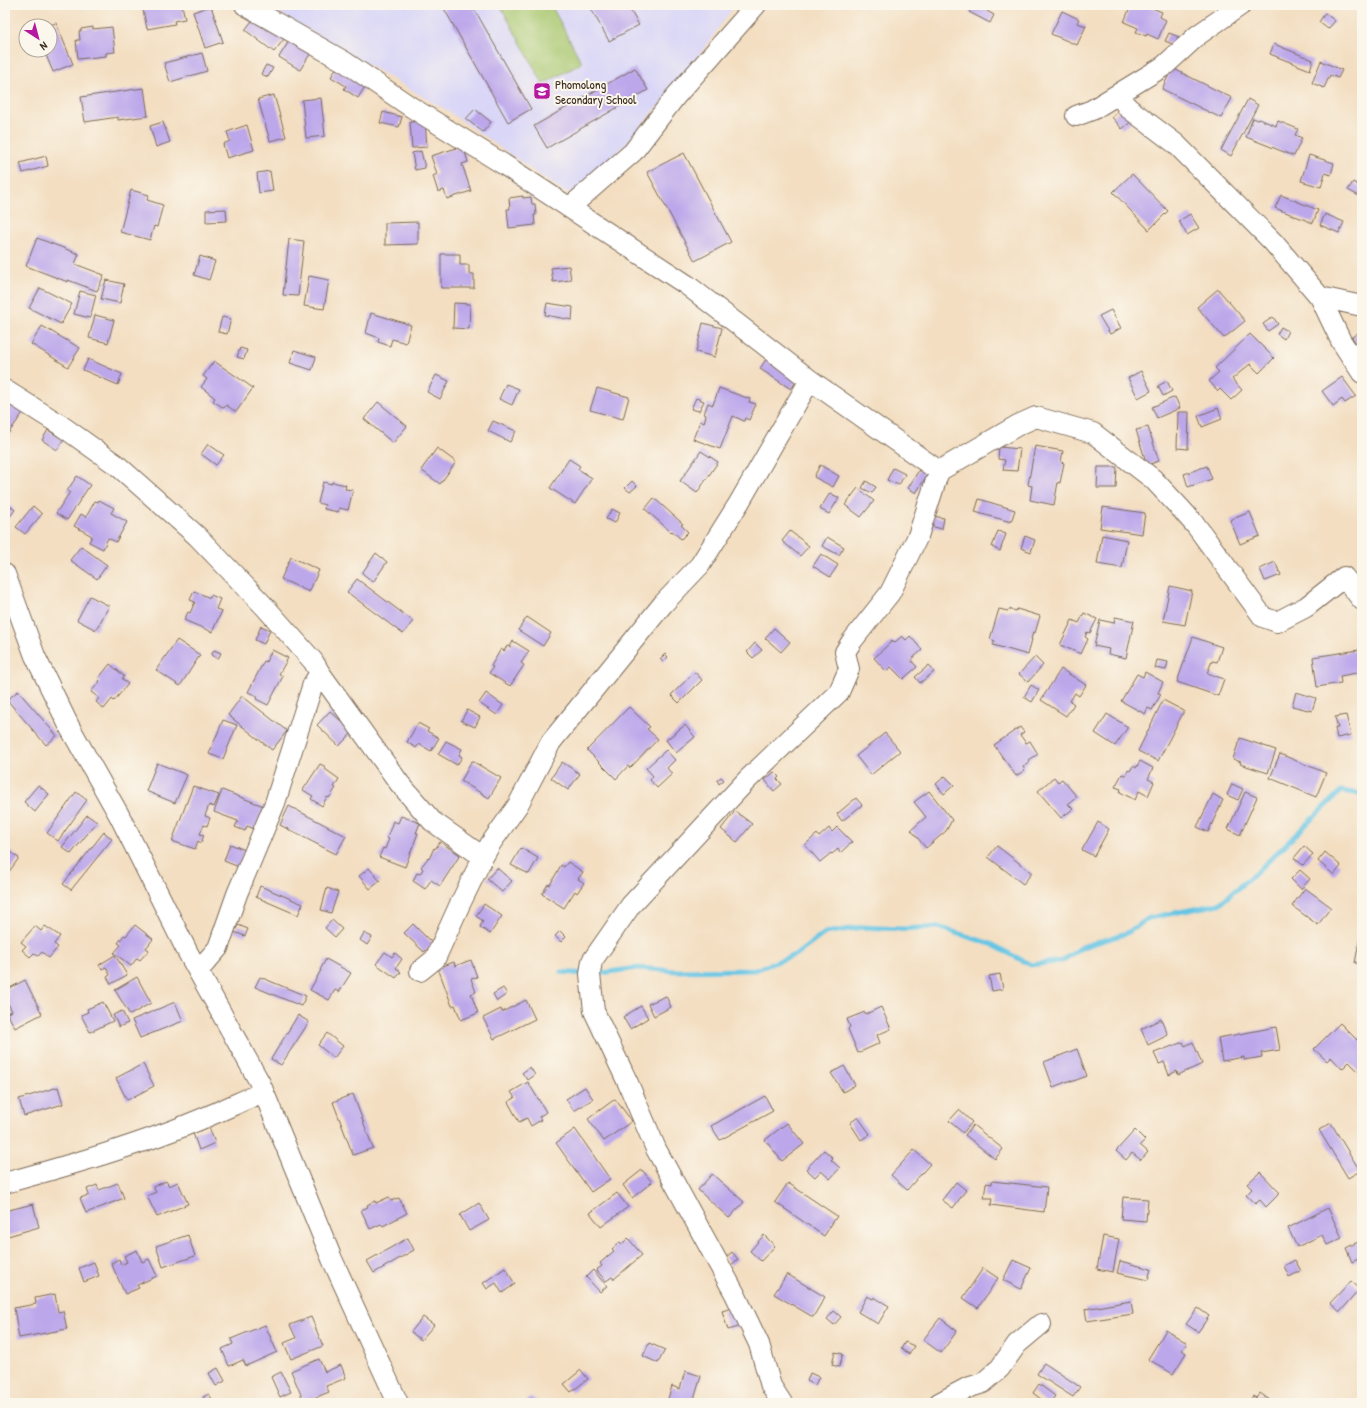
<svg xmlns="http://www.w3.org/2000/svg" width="1367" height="1408" font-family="'Patrick Hand',sans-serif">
<rect width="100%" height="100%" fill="#fbf7ec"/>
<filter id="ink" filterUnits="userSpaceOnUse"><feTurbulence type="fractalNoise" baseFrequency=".025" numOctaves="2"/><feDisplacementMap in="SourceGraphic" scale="8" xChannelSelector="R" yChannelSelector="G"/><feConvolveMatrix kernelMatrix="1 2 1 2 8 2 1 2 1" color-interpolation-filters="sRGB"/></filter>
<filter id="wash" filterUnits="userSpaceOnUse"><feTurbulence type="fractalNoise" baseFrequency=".012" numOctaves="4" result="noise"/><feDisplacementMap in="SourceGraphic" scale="16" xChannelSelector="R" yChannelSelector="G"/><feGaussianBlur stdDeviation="0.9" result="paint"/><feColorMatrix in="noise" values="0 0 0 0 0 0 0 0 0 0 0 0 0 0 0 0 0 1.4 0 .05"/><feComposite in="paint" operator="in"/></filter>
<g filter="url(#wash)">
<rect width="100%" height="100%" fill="#f3dec1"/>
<!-- built -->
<path fill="#d9d6f7" d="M265 5H735L686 73 627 143 574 192H564L446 110Z"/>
<!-- green -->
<path fill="#a8c76f" stroke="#727846" d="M500 5H551L582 63 543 84Z"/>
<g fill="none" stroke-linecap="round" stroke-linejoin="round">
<!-- stream -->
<path stroke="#66c5e4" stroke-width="5" d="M561 972 586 974
M594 974 638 968 676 971 755 970 797 954 825 933 863 927 900 929 938 927 991 944 1031 965 1062 961 1082 947 1127 933 1149 918 1219 904 1257 872 1341 791 1362 794"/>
</g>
<g id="blocks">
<!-- building -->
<path fill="#bca7eb" d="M142 5H182L185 19 174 21 175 24 147 29Z
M442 5H472L531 109 508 122Z
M589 5H627L639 25 609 41Z
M973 5H990L987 11 994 15 990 23 969 12Z
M1131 5H1140L1143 6 1145 5 1162 12 1160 17 1166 20 1158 39 1147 34 1146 36 1136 32 1138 28 1124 22Z
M211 6 223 42 205 48 193 12Z
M1062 11 1079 19 1077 23 1086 26 1077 45 1051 34Z
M1325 13 1335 21 1328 29 1319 22Z
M255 17 284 39 274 52 245 30Z
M56 23 73 64 53 72 44 50H50V25Z
M93 27V29L112 27 115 52 106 53V56L78 59 76 40H80L79 31H81V29Z
M1169 33 1179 37 1175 45 1165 41Z
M291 38 312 51 300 70 279 57Z
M1274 44 1313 60 1310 70 1270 54Z
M202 53 207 71 170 82 164 63Z
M1321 61 1342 70 1338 78 1330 75 1324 88 1312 83Z
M266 65 273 68 268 77 261 74Z
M338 65 367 83 358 98 344 89 346 86 331 77Z
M635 68 648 90 547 148 534 126Z
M1172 68 1232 98 1221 118 1162 89Z
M144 88 148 116 118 120V117L85 122 81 97Z
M274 95 286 137 270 141 258 99Z
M321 98 325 136 306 138 302 100Z
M1248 99 1258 105 1231 156 1221 150Z
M475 109 491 122 483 132 466 119Z
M1122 109 1132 121 1122 129 1112 117Z
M383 112 402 117 399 127 380 123Z
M1253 118 1258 120 1259 119 1276 126 1278 121 1298 129 1295 135 1302 138 1294 156 1246 137Z
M425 121 427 147 412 148 410 122Z
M163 122 170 142 156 147 150 126Z
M247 125 254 150 227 158 223 144 230 141 227 132Z
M463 146 468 162 462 164 471 191 447 199 444 190 438 192 433 176 437 174 431 156Z
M421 151 425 168 415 170 412 153Z
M684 153 731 242 695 261 647 172Z
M1309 155 1334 163 1331 175 1325 173 1321 187 1301 181Z
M46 156 48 166 23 173 20 163Z
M270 171 273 191 259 193 257 173Z
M1132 174 1168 211 1149 230 1113 192Z
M1353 182 1362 187V192L1359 196 1348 190Z
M131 190 149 195 147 200 163 205 157 227 154 226 150 240 120 232Z
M1281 195 1318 210 1313 223 1275 208Z
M523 196V198L531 197 532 204H535L536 215H534L535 225 509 228 507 209H510L509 198Z
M226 209 227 221 206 222V210Z
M1190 214 1199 228 1187 235 1179 221Z
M1325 214 1344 222 1339 233 1320 225Z
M418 222V244L385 245V223Z
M37 238 79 254 75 264 104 275 97 291 68 280V282L26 266Z
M289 239 304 241 298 296 283 295Z
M441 254H460V265H469V274H474V288H441Z
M200 256 215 261 209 280 194 275Z
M569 266 571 280 553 282 551 268Z
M309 276 329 280 324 309 304 306Z
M106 280 124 284 120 303 101 299Z
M40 288 72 304 61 324 29 308Z
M1218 289 1245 321 1224 338 1197 307Z
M80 291 96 295 90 318 74 314Z
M454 303 470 304 469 329 453 328Z
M547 303 573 307 572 320 545 315Z
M1111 310 1121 328 1110 334 1099 316Z
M371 313 411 325 406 343 392 339 390 346 378 342 379 338 366 333Z
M95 315 114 320 108 343 89 338Z
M222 317 231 319 227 334 218 332Z
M1273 317 1278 324 1268 331 1263 324Z
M703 323 722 328 715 357 696 352Z
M42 326 80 348 68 367 31 344Z
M1281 327 1288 331 1284 339 1277 334Z
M1362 330V352L1352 337Z
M1250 334 1274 358 1259 373 1250 364 1232 379 1242 390 1231 400 1220 389 1218 391 1209 381 1219 372 1215 368Z
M240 348 247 350 244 359 237 357Z
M294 350 316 357 312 370 290 363Z
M88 359 122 374 118 385 83 370Z
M766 359 798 379 791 389 760 369Z
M214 361 253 388 236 412 226 405 224 408 213 401 215 398 201 387 207 379 203 376Z
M1141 371 1151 391 1138 398 1128 378Z
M436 375 449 381 440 399 427 392Z
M1342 377 1356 396 1345 403 1342 399 1333 406 1322 391Z
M1167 381 1172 391 1163 396 1158 386Z
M506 384 519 389 512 405 499 399Z
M597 388 629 397 623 419 590 410Z
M719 388 750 399 749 402 756 404 749 420 745 418 744 421 733 416 720 449 693 439 700 421 704 423 706 415 704 414 708 403 713 405Z
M1175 397 1180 408 1157 418 1152 407Z
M696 398 704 401 699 411 691 409Z
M5 400 25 410 5 438Z
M378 402 407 426 393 443 364 419Z
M1218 408 1222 419 1202 427 1198 416Z
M1178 412H1189L1188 449 1177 448Z
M493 421 516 431 510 442 488 431Z
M1148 427 1159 461 1147 465 1136 430Z
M48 430 64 440 57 450 42 440Z
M208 444 224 455 216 465 201 454Z
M1035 446 1063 451 1061 462 1064 463 1060 483 1058 482 1054 505 1030 500 1032 486 1028 485Z
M999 447 1020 449 1017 471 1003 470 1005 460 998 459Z
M437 448 456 462 440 484 421 470Z
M701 451 718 462 697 493 680 481Z
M569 459 580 466 578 469 592 478 575 504 550 488Z
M820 465 839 476 833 487 814 477Z
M1207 466 1212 479 1188 487 1184 474Z
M1098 467H1117L1116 488H1097Z
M893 468 905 474 899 485 887 480Z
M919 470 927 475 916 493 908 488Z
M77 476 90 485 67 520 56 513 70 492 67 491Z
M632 481 637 486 630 492 625 488Z
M866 481 876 487 872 493 862 488Z
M323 482 332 484V482L346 485 345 489 353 490 348 510 339 508 338 512 324 509 325 505 318 503Z
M858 488 874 501 861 517 845 505Z
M830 493 839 498 829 514 820 509Z
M654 498 683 524 681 525 688 532 681 539 672 531 671 532 645 509Z
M979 499 1015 510 1011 522 975 512Z
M99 500 114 508 111 513 127 522 116 542 108 538 103 549 89 542 92 536 74 526 81 514 86 517 95 501 98 502Z
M5 502 15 510 7 520 5 518Z
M33 506 42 514 25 534 16 527Z
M1103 507 1145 513 1142 534 1100 528Z
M612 509 620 513 615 523 606 519Z
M1250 512 1260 536 1240 544 1230 520Z
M933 516 944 518 942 529 930 526Z
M790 531 809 546 800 556 782 541Z
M998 531 1006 534 1000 551 992 547Z
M1102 535 1127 540 1122 568 1097 564Z
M1025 536 1035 540 1031 552 1021 548Z
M827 537 844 547 839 555 822 546Z
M81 546 107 565 97 579 70 560Z
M376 553 387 562 373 582 362 573Z
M821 554 838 565 830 577 813 566Z
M291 557 319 570 309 592 281 579Z
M1275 562 1281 575 1265 581 1260 569Z
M357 579 413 621 403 634 347 592Z
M1170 586 1192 591 1185 625 1163 621Z
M194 591 210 598 211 595 220 599 216 609 222 611 212 632 184 620 188 612 190 613 195 602 190 600Z
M90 596 109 606 96 630 77 620Z
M999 609 1008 611 1009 609 1016 611 1017 609 1040 616 1035 633 1033 632 1031 639H1032L1028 655 993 645 995 641 990 639Z
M1084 613 1097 619 1090 633 1087 632 1085 637 1088 639 1081 654 1060 645 1072 620 1079 623Z
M527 617 551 633 543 646 518 630Z
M1115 617 1134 621 1126 658 1108 654 1109 649 1094 646 1100 620 1114 623Z
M261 626 270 630 264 644 255 640Z
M774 628 790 642 781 652 765 638Z
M902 636 906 640 910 636 922 650 911 660 917 667 903 679 891 667 886 671 874 658 892 641 894 643Z
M1193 637 1222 647 1217 662 1212 661 1207 673 1224 679 1218 696 1177 682Z
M177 640 200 655 180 686 156 670Z
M513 641 529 651 521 663 524 665 510 686 489 673 493 667 491 666 501 649 504 651 507 646 510 647Z
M755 643 762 650 753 658 747 652Z
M214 650 221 653 218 659 211 655Z
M272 650 288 658 279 674 283 676 268 705 256 699 257 696 248 692 264 661 266 662Z
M1359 650 1362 672 1340 676 1341 683 1317 687 1313 657Z
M665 654 668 657 663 662 660 659Z
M1035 657 1043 665 1028 682 1019 674Z
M1157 660 1168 662 1166 670 1155 668Z
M110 664 124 676 122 679 128 684 114 701 112 699 104 709 96 702 99 698 91 692 100 681 98 679Z
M929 665 934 672 920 683 915 677Z
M1061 669 1086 685 1079 696 1075 693 1070 701 1074 704 1066 716 1041 700Z
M695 672 702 680 679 703 671 695Z
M1145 672 1163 682 1158 693 1161 694 1152 710 1148 708 1145 714 1121 701 1137 674 1143 677Z
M1031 685 1039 690 1032 702 1024 697Z
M18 691 57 736 46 745 7 700Z
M1296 692 1316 698 1312 711 1292 706Z
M486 693 503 705 497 715 479 703Z
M242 696 287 731 272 750 228 715Z
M1163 700 1184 711 1158 761 1138 751Z
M629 707 650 727 647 729 658 739 630 768 628 766 616 779 587 750Z
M467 710 480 717 475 727 461 721Z
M330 711 353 732 339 746 317 725Z
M1107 714 1128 727 1115 746 1095 733Z
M1346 715 1351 735 1337 738 1335 728H1338L1335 717Z
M223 720 237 725 223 759 209 754Z
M418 723 429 729 427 731 439 738 431 751 419 744 416 748 407 742Z
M685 725 695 737 676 753 666 740Z
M1020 727 1024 732 1020 735 1026 743 1030 741 1038 754 1029 760 1030 762 1023 767 1025 770 1016 776 994 745Z
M885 733 900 751 871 775 856 756Z
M1240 738 1276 750 1268 773 1240 764 1241 762 1233 759Z
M446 741 462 749 459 755 462 757 457 765 438 754Z
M666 750 675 760 667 768 672 774 657 788 650 780 653 776 646 768Z
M1280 754 1326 773 1316 797 1270 778Z
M472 761 501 778 489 798 461 781Z
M1140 761 1153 768 1148 779 1154 782 1148 796 1139 791 1135 800 1120 792 1121 789 1115 787 1122 774 1126 775 1128 770 1130 771 1133 766 1136 768Z
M562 762 580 774 568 790 551 778Z
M157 763 187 775 175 803 146 791Z
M320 764 326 767 325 769 339 779 334 787 336 788 329 798 327 797 322 806 311 799 313 796 303 790Z
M774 772 779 777 777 779 782 784 774 791 765 780Z
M945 776 954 785 944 794 936 784Z
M721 777 724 780 719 784 717 780Z
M1054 777 1058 782 1062 779 1077 797 1068 804 1073 809 1061 818 1038 791Z
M1232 784 1243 789 1238 800 1227 795Z
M38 785 49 794 35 812 24 802Z
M193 786 219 795 214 807 209 805 205 816 210 818 207 826 204 825 200 834 204 835 201 843 198 841 195 849 172 841Z
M222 790 266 807 257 830 247 826 245 831 235 827 238 821 214 812Z
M929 791 952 820 946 831 926 848 911 830 926 817 914 802Z
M76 792 87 800 58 841 47 833Z
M1245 792 1257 797 1240 835 1228 829Z
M1213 794 1223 800 1208 832 1197 827Z
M856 798 862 805 842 821 837 814Z
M289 806 346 836 336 854 280 825Z
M735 811 752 824 737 842 721 829Z
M87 815 97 822 71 854 62 847Z
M401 816 420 823 416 833H418L405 867 379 857 383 848 385 849 389 839 387 838 393 821 398 823Z
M1098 822 1109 829 1094 856 1082 850Z
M837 827 852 842 840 853 838 849 832 854 831 853 820 862 805 845 817 834 819 837 829 828 832 832Z
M104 832 112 839 71 890 63 884Z
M440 842 460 855 440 886 431 880 425 889 413 881 417 873 420 874 423 869 421 867 428 858 429 859 434 848 435 849Z
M230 844 245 850 239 867 224 861Z
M997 846 1032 873 1023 884 988 857Z
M1304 846 1313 854 1303 865 1294 858Z
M5 848 19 858 5 877Z
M521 848 538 858 529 874 511 865Z
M1325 852 1341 866 1334 875 1318 861Z
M568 862 583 872 578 879 584 883 577 893 575 891 564 908 542 894 548 884 550 885 561 865 564 867Z
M369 868 380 881 370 889 359 876Z
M497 868 512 881 502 892 487 879Z
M1300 870 1310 879 1301 889 1291 879Z
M260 886 303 904 298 915 256 897Z
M327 888 338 892 331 913 321 910Z
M1305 888 1331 907 1318 925 1292 906Z
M484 904 502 916 490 934 480 927 483 921 476 916Z
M332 920 342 929 335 937 325 928Z
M413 924 433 944 424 952 404 933Z
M135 925 153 939 146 948 149 950 140 960 137 958 131 966 114 953 121 945 118 943 124 935 126 936Z
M238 925 248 929 245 936 234 932Z
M35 926 41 931 45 926 60 936 54 944 58 947 49 958 42 952 38 956 34 953 30 957 22 950 26 946 21 942Z
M560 931 566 937 561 942 555 936Z
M364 933 372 937 367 945 360 940Z
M1360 936H1362V964L1355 963Z
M385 952 392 957 395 953 402 959 396 968 401 972 396 978 376 964Z
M115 955 127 975 111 984 107 977 110 975 106 967 102 969 99 965Z
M326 959 351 973 339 992 335 990 329 1000 310 990 321 970H320Z
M471 960 477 977 471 979 476 992 471 994 478 1013 461 1020 455 1005 452 1006 438 968 454 962 455 966Z
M1000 974 1003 989 992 991 989 976Z
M137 977 151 1003 130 1015 115 990Z
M260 977 306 996 301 1006 255 987Z
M25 980 42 1014 15 1028 7 1013 12 1011 5 998 9 995 6 990Z
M503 988 507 994 497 1001 493 994Z
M666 996 671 1007 654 1016 648 1004Z
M526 1000 535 1019 494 1039 483 1018 501 1009 502 1012Z
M103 1002 113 1021 90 1032 81 1015 88 1012 87 1009Z
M175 1002 183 1021 140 1038 132 1020Z
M641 1006 648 1018 630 1029 623 1017Z
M881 1007 891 1029 877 1035 880 1043 858 1053 848 1029 850 1027 847 1019 865 1012 866 1014Z
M122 1011 128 1023 119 1027 113 1015Z
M298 1015 309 1022 281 1065 271 1059Z
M1161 1019 1168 1035 1148 1045 1141 1029Z
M1340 1023 1357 1040 1362 1034V1075L1349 1062 1342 1069 1331 1057 1327 1061 1314 1049Z
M1276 1027 1280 1050 1261 1053 1262 1057 1244 1060V1057L1222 1061 1218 1038Z
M327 1033 343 1046 334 1058 318 1045Z
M1183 1042 1185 1046 1193 1042 1202 1064 1178 1075 1177 1071 1169 1075 1164 1062 1159 1064 1154 1053Z
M1077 1049 1087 1076 1071 1082V1080L1053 1087 1044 1062Z
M143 1064 154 1086 127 1100 116 1078Z
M844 1066 855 1085 843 1092 831 1073Z
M530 1067 535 1075 528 1080 522 1073Z
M528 1082 546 1112 539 1117 541 1120 531 1126 527 1118 519 1122 508 1102 515 1098 511 1092Z
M58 1087 63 1104 24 1116 19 1099Z
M585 1087 593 1099 574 1111 566 1099Z
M353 1094 373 1148 353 1155 333 1102Z
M765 1096 773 1111 720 1140 711 1126Z
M615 1099 632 1121 604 1141 588 1119Z
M959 1110 972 1122 963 1133 949 1121Z
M858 1117 870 1134 861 1140 850 1123Z
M787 1123 804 1144 782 1161 765 1140Z
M1331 1123 1360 1171 1348 1178 1319 1130Z
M973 1125 1003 1149 995 1159 965 1135Z
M209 1127 215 1143 199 1150 193 1133Z
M575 1129 610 1179 591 1192 556 1143Z
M1135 1130 1145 1140 1140 1145 1148 1152 1141 1160 1132 1153 1126 1160 1116 1151Z
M824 1150 833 1158 831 1160 840 1168 830 1179 821 1171 815 1177 806 1169Z
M914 1150 930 1164 907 1190 891 1175Z
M642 1170 652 1182 632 1198 623 1185Z
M1260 1172 1280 1193 1266 1207 1260 1200 1255 1204 1246 1195 1252 1189 1247 1184Z
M712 1174 744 1202 729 1218 698 1190Z
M166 1181 169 1186 178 1182 188 1204 157 1217 147 1196 156 1192 153 1187Z
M992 1181 1047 1187 1044 1212 991 1205 992 1198H984L986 1183 992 1184Z
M956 1182 966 1190 953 1208 942 1200Z
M118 1183 124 1198 86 1213 80 1198 89 1195 87 1189 97 1185 99 1190Z
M788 1183 837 1216 824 1236 775 1202Z
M617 1193 628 1207 601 1227 590 1213Z
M389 1197 391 1201 399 1198 407 1213 383 1226 381 1224 370 1229 361 1210 368 1207 367 1205 375 1201 376 1203Z
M1123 1197 1148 1199 1146 1221 1121 1219Z
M479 1203 489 1220 469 1231 460 1215Z
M33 1204 39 1227 8 1236 5 1225V1211Z
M1328 1208 1342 1238 1327 1245 1322 1235 1297 1247 1288 1228Z
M188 1235 195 1256 163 1267 156 1246Z
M764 1235 775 1246 761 1261 750 1251Z
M1103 1236 1119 1239 1113 1272 1097 1269Z
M408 1238 414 1250 374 1273 367 1261Z
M628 1238 642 1255 614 1279 612 1277 606 1281 596 1270 602 1266 600 1263 614 1251 612 1249 620 1242 622 1244Z
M1358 1242 1362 1251V1257L1352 1262 1346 1248Z
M137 1250 142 1262 149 1259 157 1276 137 1285 139 1288 125 1294 111 1263 119 1259 121 1265 127 1262 124 1256Z
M732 1252 738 1259 731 1265 725 1258Z
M1013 1260 1031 1268 1021 1289 1003 1280Z
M1295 1260 1301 1271 1289 1277 1284 1266Z
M1120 1261 1151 1269 1148 1280 1117 1273Z
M94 1262 99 1276 84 1282 79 1268Z
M505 1268 515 1284 502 1293 496 1283 487 1289 483 1283Z
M983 1268 998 1278 978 1308 963 1298Z
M593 1270 607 1286 600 1292 586 1277Z
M787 1274 825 1297 813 1317 774 1294Z
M1351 1281 1360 1289 1340 1312 1330 1303Z
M55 1294 58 1312 63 1311 67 1329 19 1338 14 1308 36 1304 35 1298Z
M867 1296 873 1299 874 1297 889 1306 878 1324 858 1312Z
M1131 1301 1133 1314 1087 1321 1085 1309Z
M736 1307 742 1326 728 1330 722 1311Z
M1198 1308 1209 1316 1198 1332 1186 1324Z
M834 1311 841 1317 834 1325 827 1319Z
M311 1317 323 1346 291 1359 284 1343 296 1338 290 1325Z
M423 1317 434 1325 421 1340 411 1332Z
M940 1318 957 1331 941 1353 923 1340Z
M265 1325 277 1352 246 1366 243 1360 229 1366 222 1349 233 1344 231 1339Z
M1166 1330 1187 1343 1182 1350 1186 1353 1173 1374 1148 1359Z
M905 1342 914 1346 909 1354 901 1349Z
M649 1343 665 1350 658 1363 643 1356Z
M835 1352 843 1354 839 1367 832 1365Z
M319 1359 325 1372 341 1365 346 1378 326 1386 329 1392 304 1402 291 1371Z
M1044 1363 1080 1387 1073 1397 1037 1374Z
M218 1368 225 1381 216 1386 209 1373Z
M581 1370 588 1379 571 1392 564 1384Z
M685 1371 701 1376 693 1403 667 1402 672 1386 680 1389Z
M281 1372 291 1392 280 1397 271 1377Z
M810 1373 819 1377 815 1385 807 1381Z
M1039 1384 1055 1396 1050 1403H1046L1033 1393Z
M1260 1393 1274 1403H1248L1253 1396 1256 1398Z
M209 1394 214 1403H207L203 1397Z
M530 1397 541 1403H526Z"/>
</g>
</g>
<g filter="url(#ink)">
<use href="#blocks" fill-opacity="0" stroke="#7b6957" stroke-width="1"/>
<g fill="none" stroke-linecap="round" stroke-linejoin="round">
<defs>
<path id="minor" d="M245 5 345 62 411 107 503 164 687 285 810 380 939 471 1018 425 1036 417 1093 433 1153 479 1182 510 1197 527 1263 617 1277 622 1306 607 1344 577 1362 600
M1120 94 1127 107 1176 144 1273 242 1320 297 1341 341 1362 373
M1076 116 1092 110 1164 66 1198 35 1241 5
M570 207 633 152 675 97 756 5
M1320 297 1362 306
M5 390 59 424 118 466 197 536 266 608 313 661 320 673 400 784 432 821 483 857
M5 574 35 656 70 728 119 815 187 951 260 1083 332 1259 398 1403
M198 971 218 948 237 894 275 803 313 684 320 673
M420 971 435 959 460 904 483 857 491 843 518 805 551 742 663 604 700 565 739 503 810 380
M5 1183C70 1165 137 1146 199 1120 221 1111 242 1101 263 1092
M782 1403 771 1386 759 1344 735 1294 656 1149 628 1083 594 1011 590 974 592 961 631 905 747 780 839 692 849 669 845 652 852 641 890 593 918 536 939 471
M939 1403 967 1388 983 1383 1000 1368 1017 1344 1041 1324"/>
</defs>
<!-- minor casing -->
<use href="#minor" stroke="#7b6957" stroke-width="22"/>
<!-- minor -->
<use href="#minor" stroke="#fff" stroke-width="20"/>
</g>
</g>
<!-- icons -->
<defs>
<symbol id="school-square" viewBox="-11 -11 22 22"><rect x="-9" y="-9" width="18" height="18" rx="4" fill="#b5179e" stroke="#fbf7ec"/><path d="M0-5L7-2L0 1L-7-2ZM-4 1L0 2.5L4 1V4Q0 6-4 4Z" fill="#fff"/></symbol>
</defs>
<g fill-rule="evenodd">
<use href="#school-square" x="532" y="81" width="20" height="20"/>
</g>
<g text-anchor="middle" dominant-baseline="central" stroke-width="4" stroke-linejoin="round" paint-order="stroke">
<!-- poi labels -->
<g font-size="13" fill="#3b2a1e" stroke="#fbf7ec" text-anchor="start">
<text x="555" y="84">Phomolong<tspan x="555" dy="15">Secondary School</tspan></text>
</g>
</g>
<!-- margin -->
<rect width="1367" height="1408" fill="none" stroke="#fbf7ec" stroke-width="20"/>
<!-- north arrow -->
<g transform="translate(38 38) rotate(144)"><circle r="19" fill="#fbf7ec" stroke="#aea59a"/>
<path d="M0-3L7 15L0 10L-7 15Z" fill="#b5179e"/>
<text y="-6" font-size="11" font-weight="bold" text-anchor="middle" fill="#3b2a1e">N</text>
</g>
</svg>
